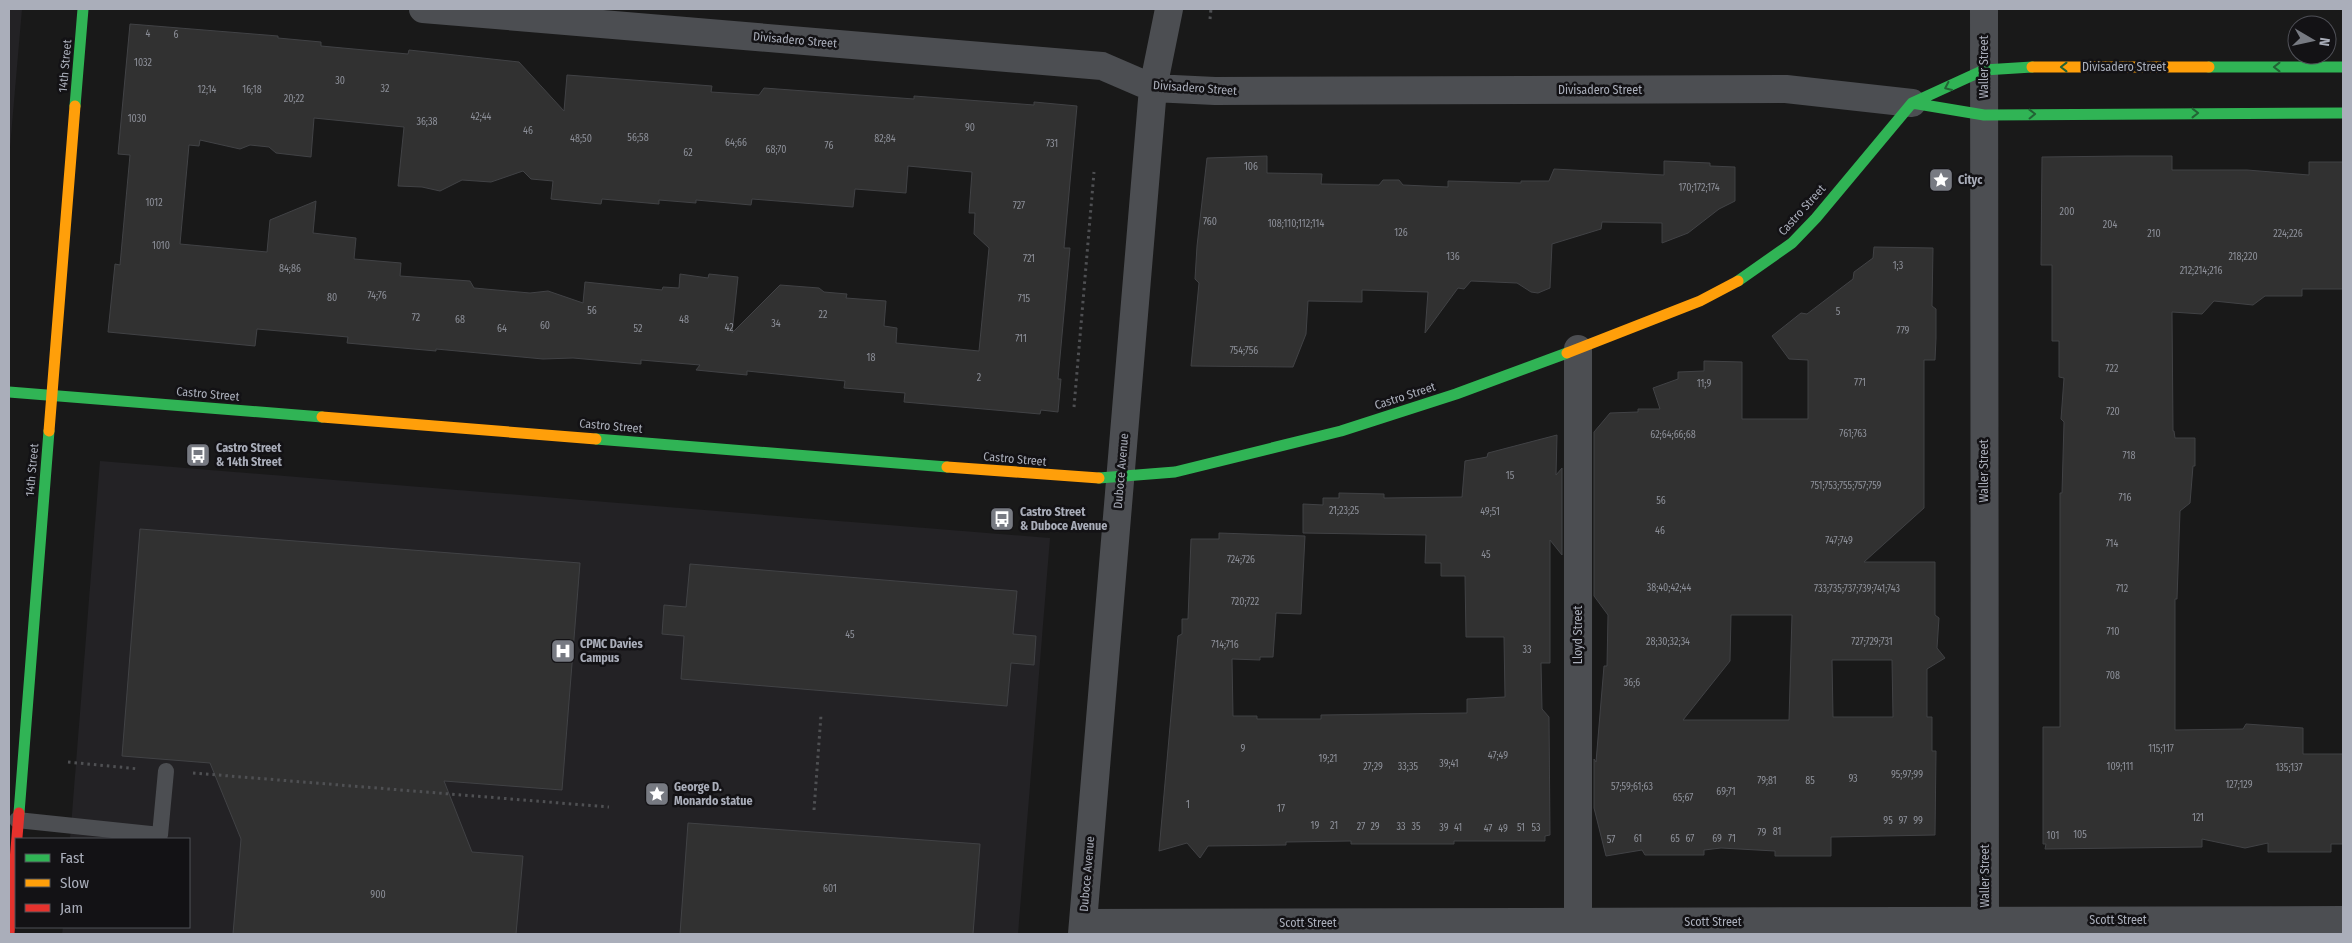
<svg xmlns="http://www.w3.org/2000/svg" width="2352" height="943" font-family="'Fira Sans Condensed',sans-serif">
<rect width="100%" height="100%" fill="#191919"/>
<!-- built -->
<path fill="#232225" d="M9 9H22L9 159Z
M100 461 1050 538 1018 934H62L63 927H189V839H70Z"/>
<!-- building -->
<path fill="#313131" stroke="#414245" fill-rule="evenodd" d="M130 24 278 36V38L321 42V46L408 54 409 50 519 62 564 111 567 75 712 86 711 92 759 95 764 88 914 99V96L1034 105V102L1077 106 1064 248H1070L1058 379H1061L1058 412 1041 410 1040 414 904 402 905 393 844 388 845 381 747 371V375L696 370 700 365 641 360V364L573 358 543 359 436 349V351L347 343 348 337 257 329 255 346 108 332 115 264 120 265 130 155 118 154ZM314 118 404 127 398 186 422 187 440 191 462 180 491 182 523 171 531 179 553 181 551 199 601 204 602 199 659 204V200L696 203V200L751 205 752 199 853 207 855 189 906 193 908 166 972 172 969 213H975L974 234 989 248 979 351 896 343 897 328 884 326 886 301 846 298 847 294 824 292 819 288 780 285 732 333 738 277 709 274 708 278 680 274 679 288 663 287 662 290 585 282 583 303 548 291 530 293 474 288 470 281 400 276 401 263 354 259 356 238 313 233 316 201 270 220 267 252 180 244 189 145 199 146 200 140 240 149 250 145 269 147 276 153 311 157Z
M1267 156V173L1322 174 1321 184 1379 185 1383 180H1399L1403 185 1448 187V181L1521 183V181H1549L1554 169 1664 175V161L1710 163V166L1735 167V201L1719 209 1688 233 1662 243V223L1602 222 1601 229 1552 244 1550 288 1538 293 1531 292 1517 283 1471 281 1464 289 1458 288 1425 333 1428 292 1362 290V302L1308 301 1306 334 1293 367 1191 366 1199 283 1195 279 1197 246 1207 158Z
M2128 156H2172V170H2247L2309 175V162H2343V289H2302V296H2265L2253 305 2214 301 2202 314 2172 312 2173 431H2174L2175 438H2195V466H2193L2190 503 2180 511 2177 599H2175V730L2243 729 2246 724 2303 728V754H2343V844H2331V852H2268V843L2245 848 2202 839V847L2045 849 2046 844H2043V727H2060V493H2062L2064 422 2061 419 2064 378 2059 377V341H2052V265H2041L2042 157Z
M1874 247 1933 248 1932 306 1936 309V338L1935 360H1924V508L1864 562H1935V615L1939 618 1937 648 1945 658 1927 669V717H1932V751H1936L1935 835 1831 837V856H1775V851L1721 848 1704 850V855H1645L1642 850 1606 856 1594 808V759L1596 762 1604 666H1607L1608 615 1594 596V432L1610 413 1638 412V409H1660L1653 388 1678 379V372L1704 371V361L1742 362V419H1808V360L1789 359 1772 336 1801 313 1807 314 1853 279 1854 272 1873 258ZM1731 615H1792L1789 720H1683L1730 661ZM1832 660H1892L1893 717H1833Z
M1557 435 1556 475 1562 468V555L1550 540V663H1541L1542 709 1549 717 1550 835 1545 836V841H1454V844H1351V841L1286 842V845L1208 846 1200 858 1187 843 1159 851 1178 636 1182 634V619H1188L1191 539H1219V533L1305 536 1301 614 1276 613 1273 657H1260V660L1232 659 1233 716H1257V719H1321V715L1467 713V699L1505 697 1504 637H1466L1465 576H1441V563H1425L1426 535 1303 533V504L1323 505V498H1339V493L1384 494V498L1462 497 1465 461 1487 457 1488 453Z
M140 529 580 563 562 790 444 781 472 852 523 856 516 934H233L241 839 210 763 122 756Z
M690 564 1017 591 1013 634 1036 636 1034 665 1011 663 1007 706 681 679 684 636 662 634 664 605 686 607Z
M688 823 980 844 973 934H680Z"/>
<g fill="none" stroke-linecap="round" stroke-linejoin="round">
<!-- path -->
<path stroke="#4f5053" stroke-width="3" stroke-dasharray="2.5 4" stroke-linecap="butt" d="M1210 19 1211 9
M1074 407 1094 172
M68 762 139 769
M193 773 609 807
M814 810 821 715"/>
<!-- lane -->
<path stroke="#4c4e52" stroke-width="16" d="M17 820 160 835 166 771"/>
<!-- street -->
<path stroke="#4c4e52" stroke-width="28" d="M423 9 1102 66 1153 88 1215 91 1786 89 1912 103
M1984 9 1985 934
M1578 349V921
M1083 923 2343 920
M1082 934 1153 88 1169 9"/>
<!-- fast -->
<path stroke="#30b455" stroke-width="11" d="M2209 67H2343
M1912 103 1984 115 2343 113
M75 106 83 9
M1738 281 1792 243 1816 218 1912 103 1984 70 2032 67
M9 392 322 417
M596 439 947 467
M1099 478 1175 472 1341 431 1456 394 1567 353
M19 813 49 431"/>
<!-- slow -->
<path stroke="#ff9f0a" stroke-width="11" d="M2032 67H2209
M1567 353 1700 301 1738 281
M322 417 596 439
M49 431 75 106
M947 467 1099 478"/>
<!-- jam -->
<path stroke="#e5322d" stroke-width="11" d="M9 933 19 813"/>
</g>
<!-- one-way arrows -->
<defs><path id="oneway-chevron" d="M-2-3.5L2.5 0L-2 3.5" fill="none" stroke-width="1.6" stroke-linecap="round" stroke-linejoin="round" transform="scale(1.25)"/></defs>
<g stroke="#226335">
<use href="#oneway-chevron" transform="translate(2064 67) rotate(180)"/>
<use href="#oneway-chevron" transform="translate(2277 67) rotate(180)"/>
<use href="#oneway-chevron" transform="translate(1948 87) rotate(155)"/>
<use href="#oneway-chevron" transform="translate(2195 113)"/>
<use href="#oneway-chevron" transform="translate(2032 114) rotate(-1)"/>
</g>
<!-- icons -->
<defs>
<symbol id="sight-square" viewBox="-11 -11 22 22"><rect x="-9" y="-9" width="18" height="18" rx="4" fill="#777a82" stroke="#131215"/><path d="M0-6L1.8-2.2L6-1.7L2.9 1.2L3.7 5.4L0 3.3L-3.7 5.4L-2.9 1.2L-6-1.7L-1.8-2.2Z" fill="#fff"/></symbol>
<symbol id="bus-square" viewBox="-11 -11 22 22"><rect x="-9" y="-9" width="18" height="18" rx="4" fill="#777a82" stroke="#131215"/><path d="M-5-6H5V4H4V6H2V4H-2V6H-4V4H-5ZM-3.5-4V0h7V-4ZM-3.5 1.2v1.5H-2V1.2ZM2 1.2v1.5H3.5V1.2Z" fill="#fff"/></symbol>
<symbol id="hospital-square" viewBox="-11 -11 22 22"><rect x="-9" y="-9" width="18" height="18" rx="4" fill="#777a82" stroke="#131215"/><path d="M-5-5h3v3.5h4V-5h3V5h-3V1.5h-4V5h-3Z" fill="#fff"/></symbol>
</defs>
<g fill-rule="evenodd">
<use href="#sight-square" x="1927" y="166" width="28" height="28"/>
<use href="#bus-square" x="184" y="441" width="28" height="28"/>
<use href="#bus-square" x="988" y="505" width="28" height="28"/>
<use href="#hospital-square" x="549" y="637" width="28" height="28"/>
<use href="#sight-square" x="643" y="780" width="28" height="28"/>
</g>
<g text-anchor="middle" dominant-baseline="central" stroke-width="5" stroke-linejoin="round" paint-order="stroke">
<!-- number labels -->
<g font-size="10" fill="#8c8f98">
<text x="148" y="34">4</text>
<text x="176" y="35">6</text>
<text x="143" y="63">1032</text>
<text x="340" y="81">30</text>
<text x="385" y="89">32</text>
<text x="207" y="90">12;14</text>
<text x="252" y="90">16;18</text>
<text x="294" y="99">20;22</text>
<text x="481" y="117">42;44</text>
<text x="137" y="119">1030</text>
<text x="427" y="122">36;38</text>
<text x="970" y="128">90</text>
<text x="528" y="131">46</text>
<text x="638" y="138">56;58</text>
<text x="581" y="139">48;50</text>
<text x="885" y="139">82;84</text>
<text x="736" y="143">64;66</text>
<text x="1052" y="144">731</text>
<text x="829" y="146">76</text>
<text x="776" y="150">68;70</text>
<text x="688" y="153">62</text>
<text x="1251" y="167">106</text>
<text x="1699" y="188">170;172;174</text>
<text x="154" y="203">1012</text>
<text x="1019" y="206">727</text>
<text x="2067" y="212">200</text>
<text x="1210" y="222">760</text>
<text x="1296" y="224">108;110;112;114</text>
<text x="2110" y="225">204</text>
<text x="1401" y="233">126</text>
<text x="2154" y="234">210</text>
<text x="2288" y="234">224;226</text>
<text x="161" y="246">1010</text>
<text x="1453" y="257">136</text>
<text x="2243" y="257">218;220</text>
<text x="1029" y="259">721</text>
<text x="1898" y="266">1;3</text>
<text x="290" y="269">84;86</text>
<text x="2201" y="271">212;214;216</text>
<text x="377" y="296">74;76</text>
<text x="332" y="298">80</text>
<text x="1024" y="299">715</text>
<text x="592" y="311">56</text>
<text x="1838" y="312">5</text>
<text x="823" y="315">22</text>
<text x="416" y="318">72</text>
<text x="460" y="320">68</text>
<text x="684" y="320">48</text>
<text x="776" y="324">34</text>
<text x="545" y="326">60</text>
<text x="729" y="328">42</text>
<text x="502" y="329">64</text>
<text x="638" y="329">52</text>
<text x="1903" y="331">779</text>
<text x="1021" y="339">711</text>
<text x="1244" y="351">754;756</text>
<text x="871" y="358">18</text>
<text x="2112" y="369">722</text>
<text x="979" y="378">2</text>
<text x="1860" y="383">771</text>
<text x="1704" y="384">11;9</text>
<text x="2113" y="412">720</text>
<text x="1853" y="434">761;763</text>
<text x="1673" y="435">62;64;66;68</text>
<text x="2129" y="456">718</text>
<text x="1510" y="476">15</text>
<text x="1846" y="486">751;753;755;757;759</text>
<text x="2125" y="498">716</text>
<text x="1661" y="501">56</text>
<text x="1344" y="511">21;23;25</text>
<text x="1490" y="512">49;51</text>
<text x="1660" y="531">46</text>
<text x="1839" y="541">747;749</text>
<text x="2112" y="544">714</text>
<text x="1486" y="555">45</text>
<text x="1241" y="560">724;726</text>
<text x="1669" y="588">38;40;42;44</text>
<text x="1857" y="589">733;735;737;739;741;743</text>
<text x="2122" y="589">712</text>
<text x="1245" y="602">720;722</text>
<text x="2113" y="632">710</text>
<text x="850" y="635">45</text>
<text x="1668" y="642">28;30;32;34</text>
<text x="1872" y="642">727;729;731</text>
<text x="1225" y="645">714;716</text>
<text x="1527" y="650">33</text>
<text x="2113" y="676">708</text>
<text x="1632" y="683">36;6</text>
<text x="1243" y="749">9</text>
<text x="2161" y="749">115;117</text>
<text x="1498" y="756">47;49</text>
<text x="1328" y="759">19;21</text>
<text x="1449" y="764">39;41</text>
<text x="1373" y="767">27;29</text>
<text x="1408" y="767">33;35</text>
<text x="2120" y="767">109;111</text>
<text x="2289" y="768">135;137</text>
<text x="1907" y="775">95;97;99</text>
<text x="1853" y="779">93</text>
<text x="1767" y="781">79;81</text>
<text x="1810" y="781">85</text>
<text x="2239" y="785">127;129</text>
<text x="1632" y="787">57;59;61;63</text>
<text x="1726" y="792">69;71</text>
<text x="1683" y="798">65;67</text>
<text x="1188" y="805">1</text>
<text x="1281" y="809">17</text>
<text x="2198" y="818">121</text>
<text x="1888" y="821">95</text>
<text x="1903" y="821">97</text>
<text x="1918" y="821">99</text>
<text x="1315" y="826">19</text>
<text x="1334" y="826">21</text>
<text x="1361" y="827">27</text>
<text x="1375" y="827">29</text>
<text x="1401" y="827">33</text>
<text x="1416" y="827">35</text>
<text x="1444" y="828">39</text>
<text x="1458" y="828">41</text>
<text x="1521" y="828">51</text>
<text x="1536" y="828">53</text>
<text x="1488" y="829">47</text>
<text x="1503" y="829">49</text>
<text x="1777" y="832">81</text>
<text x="1762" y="833">79</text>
<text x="2080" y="835">105</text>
<text x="2053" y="836">101</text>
<text x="1638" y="839">61</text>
<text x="1675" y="839">65</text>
<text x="1690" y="839">67</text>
<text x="1717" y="839">69</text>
<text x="1732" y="839">71</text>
<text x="1611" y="840">57</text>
<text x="830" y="889">601</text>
<text x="378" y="895">900</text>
</g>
<!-- street labels -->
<g font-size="12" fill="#aaaeba" stroke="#131215">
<text transform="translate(795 40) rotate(5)">Divisadero Street</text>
<text transform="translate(65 66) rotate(-85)">14th Street</text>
<text transform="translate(1984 67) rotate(-90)">Waller Street</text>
<text x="2124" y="67">Divisadero Street</text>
<text transform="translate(1195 88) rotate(4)">Divisadero Street</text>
<text x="1600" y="90">Divisadero Street</text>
<text transform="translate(1802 210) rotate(-48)">Castro Street</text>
<text transform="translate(208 394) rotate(5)">Castro Street</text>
<text transform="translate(1405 396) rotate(-18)">Castro Street</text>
<text transform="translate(611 426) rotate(5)">Castro Street</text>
<text transform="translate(1015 459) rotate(5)">Castro Street</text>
<text transform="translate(32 470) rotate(-85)">14th Street</text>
<text transform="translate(1121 471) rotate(-85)">Duboce Avenue</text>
<text transform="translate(1984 471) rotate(-90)">Waller Street</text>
<text transform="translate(1578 635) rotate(-90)">Lloyd Street</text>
<text transform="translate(1087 874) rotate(-85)">Duboce Avenue</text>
<text transform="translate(1985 876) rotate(-90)">Waller Street</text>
<text x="2118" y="920">Scott Street</text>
<text x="1713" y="922">Scott Street</text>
<text x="1308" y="923">Scott Street</text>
</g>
<!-- poi labels -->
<g font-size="12" font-weight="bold" fill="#aaaeba" stroke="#131215" text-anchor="start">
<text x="1958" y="180">Cityc</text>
<text x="216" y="448">Castro Street<tspan x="216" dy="14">&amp; 14th Street</tspan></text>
<text x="1020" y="512">Castro Street<tspan x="1020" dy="14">&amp; Duboce Avenue</tspan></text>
<text x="580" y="644">CPMC Davies<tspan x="580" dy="14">Campus</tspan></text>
<text x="674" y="787">George D.<tspan x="674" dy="14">Monardo statue</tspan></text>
</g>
</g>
<!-- border -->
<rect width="2352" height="943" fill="none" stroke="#aaaeba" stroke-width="20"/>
<!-- legend -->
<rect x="15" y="838" width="175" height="90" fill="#131215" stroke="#4f5057"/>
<rect x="25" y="854" width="25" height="8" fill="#30b455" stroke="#4f5057"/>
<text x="60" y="863" font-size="15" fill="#aaaeba">Fast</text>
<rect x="25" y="879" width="25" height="8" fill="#ff9f0a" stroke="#4f5057"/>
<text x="60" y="888" font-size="15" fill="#aaaeba">Slow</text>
<rect x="25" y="904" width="25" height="8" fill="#e5322d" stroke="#4f5057"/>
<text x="60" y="913" font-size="15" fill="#aaaeba">Jam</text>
<!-- north arrow -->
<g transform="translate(2312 40) rotate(99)"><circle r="24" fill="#131215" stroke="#4f5057"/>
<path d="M0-4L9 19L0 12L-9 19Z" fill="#777a82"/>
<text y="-8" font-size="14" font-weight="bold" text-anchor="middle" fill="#aaaeba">N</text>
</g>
</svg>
